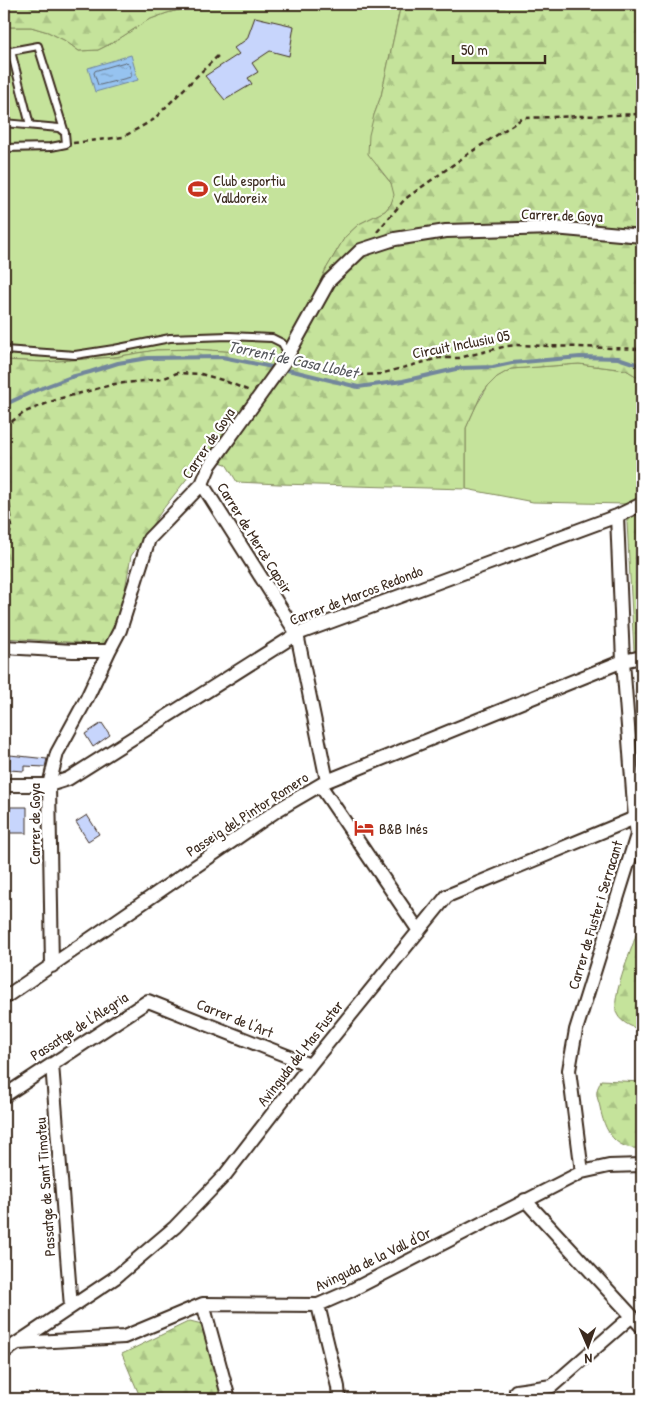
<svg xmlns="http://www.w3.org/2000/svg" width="646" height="1403" font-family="'Patrick Hand',sans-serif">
<defs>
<pattern id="forest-firs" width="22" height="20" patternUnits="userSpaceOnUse" patternTransform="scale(1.25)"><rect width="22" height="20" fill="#c5e39b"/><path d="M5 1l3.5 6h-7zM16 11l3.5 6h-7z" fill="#aac385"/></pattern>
<pattern id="water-ripples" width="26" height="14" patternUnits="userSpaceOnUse" patternTransform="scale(1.25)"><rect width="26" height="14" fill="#96c3f0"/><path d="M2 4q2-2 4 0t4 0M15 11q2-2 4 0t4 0" fill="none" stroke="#7c9fc2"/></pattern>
</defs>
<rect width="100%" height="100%" fill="#fff"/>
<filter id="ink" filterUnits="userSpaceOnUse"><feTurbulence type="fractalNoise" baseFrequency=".02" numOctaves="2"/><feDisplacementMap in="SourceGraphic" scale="10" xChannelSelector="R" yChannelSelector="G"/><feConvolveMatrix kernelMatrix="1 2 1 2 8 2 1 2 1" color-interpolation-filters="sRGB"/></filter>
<g filter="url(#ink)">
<!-- green -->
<path fill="#c5e39b" stroke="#80865c" d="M234 4H401L381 96 374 115 379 169 391 183 395 195 391 204 385 211 359 224 345 237 326 269 296 331 277 357 262 359 237 352 194 349 156 350 115 357 43 362 4 360V27H31L48 32 64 40 79 51 98 50 114 42 148 20 167 13 186 8Z
M579 364 626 370 636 376 642 383V502L626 504 533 502 466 489V428L476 406 488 386 497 377 511 369Z"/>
<!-- forest -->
<path fill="url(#forest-firs)" stroke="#80865c" d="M4 4H234L186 8 167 13 148 20 114 42 98 50 79 51 64 40 48 32 31 27H4Z
M401 4H642V383L636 376 626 370 579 364 511 369 497 377 488 386 481 395 466 428V489L279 484 237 482 226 464 204 457 163 509 131 556 119 623 102 646 82 643 4 638V360L43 362 115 357 156 350 194 349 237 352 262 359 277 357 296 331 326 269 345 237 359 224 385 211 391 204 394 195 391 183 368 154 369 135 374 115 381 96Z
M642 502V649L634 651 626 504Z
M636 935H642V1031C633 1027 621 1023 617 1014 610 999 631 952 636 935Z
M601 1080 642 1082V1148C615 1151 604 1130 600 1107 599 1102 596 1096 597 1091 597 1088 600 1084 601 1080Z
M190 1321 202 1324 222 1399H141L122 1354Z"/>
<!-- water -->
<path fill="url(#water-ripples)" stroke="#72869c" d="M131 55 138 80 95 92 88 68Z"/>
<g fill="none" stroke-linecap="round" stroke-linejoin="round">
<!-- shore -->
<path stroke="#5f6772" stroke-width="1" d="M126 62C130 64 132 73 131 77L100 85H98L94 73 95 71Z"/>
<!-- stream -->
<path stroke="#72869c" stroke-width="4" d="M4 405 34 391 71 377 90 372 118 363 148 358 222 357 297 372 358 387 403 381 460 368 493 367 512 363 580 357 618 358 642 366"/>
</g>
<!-- building -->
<path fill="#c7d5fc" stroke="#3b2a1e" d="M255 17 294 26 289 56 270 51 252 63 258 72 248 78 252 84 225 100 205 76 239 54 234 48 247 39Z
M102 723 110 735 93 747 85 734Z
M10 755 47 759 45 767 24 766V771L9 770Z
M10 807H27V833H4V822H10Z
M87 815 99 834 88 841 76 822Z"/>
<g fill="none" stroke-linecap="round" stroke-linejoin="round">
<defs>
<path id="lane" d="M11 51 30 125
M4 54 11 51 38 46 65 133 66 144 51 147 4 148
M4 123 59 128 64 132
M4 350 75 355 114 349 170 338 229 336 272 338 282 343 288 354"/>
<path id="street" d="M202 484 297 634 327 781
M4 647 73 651H109
M4 785H49L68 779 297 634 617 516 642 504
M320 785 419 931
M52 966 49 785 57 753 87 698 109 651 120 630 149 539 202 484 210 465 284 362 329 281 361 250 395 239 446 231 554 228 642 236
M4 998 279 809 327 781 623 661 642 657
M52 1064 71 1307
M4 1096 148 1001 310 1065
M582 1172 569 1070 576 1030 637 835 635 818 623 661 617 516
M525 1200 642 1327
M203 1304 229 1399
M318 1305 338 1387 339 1399
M18 1343 124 1337 203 1304 318 1305 350 1291 582 1172 609 1166 642 1165
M4 1352 116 1277 175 1227 225 1175 310 1065 447 896 642 815
M516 1391 552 1386 632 1316"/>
</defs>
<!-- lane casing -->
<use href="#lane" stroke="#3b2a1e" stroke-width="10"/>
<!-- street casing -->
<use href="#street" stroke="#3b2a1e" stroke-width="16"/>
<!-- path -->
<path stroke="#3b2a1e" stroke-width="2.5" stroke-dasharray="5 4" stroke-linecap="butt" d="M73 143 123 137 153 120 197 76 220 54
M377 232 405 199 468 154 523 118 642 114
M298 359 328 372 360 375 380 374 439 358H459L507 346 517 345 642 349
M4 427 25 412 58 399 115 384 162 379 177 373 201 374 222 380 250 391
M4 487C11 509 16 527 4 548"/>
<!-- lane -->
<use href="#lane" stroke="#fff" stroke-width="6"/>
<!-- street -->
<use href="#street" stroke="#fff" stroke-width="12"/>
</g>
</g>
<!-- icons -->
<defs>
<symbol id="stadium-bare" viewBox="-9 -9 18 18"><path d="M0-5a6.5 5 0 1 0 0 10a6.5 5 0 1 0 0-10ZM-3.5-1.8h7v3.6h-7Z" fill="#c8321e" stroke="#fff" stroke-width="2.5" paint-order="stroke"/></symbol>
<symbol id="hotel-bare" viewBox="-9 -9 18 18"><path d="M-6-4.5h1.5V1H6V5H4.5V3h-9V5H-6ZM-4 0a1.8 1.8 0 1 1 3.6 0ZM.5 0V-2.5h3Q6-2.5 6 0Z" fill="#c8321e" stroke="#fff" stroke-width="2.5" paint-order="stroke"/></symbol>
</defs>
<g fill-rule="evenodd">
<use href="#stadium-bare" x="184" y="175" width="28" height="28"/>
<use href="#hotel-bare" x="350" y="814" width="28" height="28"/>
</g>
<g text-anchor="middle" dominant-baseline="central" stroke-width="4.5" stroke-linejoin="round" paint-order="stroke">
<!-- poi labels -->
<g font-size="15" fill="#3b2a1e" stroke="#fff" text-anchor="start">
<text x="213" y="180">Club esportiu<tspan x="213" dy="17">Valldoreix</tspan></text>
<text x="379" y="828">B&amp;B Inés</text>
</g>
<!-- street labels -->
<g font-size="15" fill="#3b2a1e" stroke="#fff">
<text transform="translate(562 215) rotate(2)">Carrer de Goya</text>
<text transform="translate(461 344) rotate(-11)">Circuit Inclusiu 05</text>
<text transform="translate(208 443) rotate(-56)">Carrer de Goya</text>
<text transform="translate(255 538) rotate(58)">Carrer de Mercè Capsir</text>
<text transform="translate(356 595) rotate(-21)">Carrer de Marcos Redondo</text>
<text transform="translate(247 814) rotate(-33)">Passeig del Pintor Romero</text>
<text transform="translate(34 824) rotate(-90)">Carrer de Goya</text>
<text transform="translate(595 915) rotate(-73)">Carrer de Fuster i Serracant</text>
<text transform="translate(235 1018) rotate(22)">Carrer de l'Art</text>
<text transform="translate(79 1026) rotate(-33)">Passatge de l'Alegria</text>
<text transform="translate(300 1053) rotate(-52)">Avinguda del Mas Fuster</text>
<text transform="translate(45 1187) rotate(-94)">Passatge de Sant Timoteu</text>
<text transform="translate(373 1259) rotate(-26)">Avinguda de la Vall d'Or</text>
</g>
<!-- water labels -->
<g font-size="16" font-style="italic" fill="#56585d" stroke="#fff">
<text transform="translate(293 359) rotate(12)">Torrent de Casa Llobet</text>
</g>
</g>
<!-- margin -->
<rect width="646" height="1403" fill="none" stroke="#fff" stroke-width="20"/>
<rect x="10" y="10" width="626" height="1383" fill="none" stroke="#3b2a1e" stroke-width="2" filter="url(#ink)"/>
<!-- north arrow -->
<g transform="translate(588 1346) rotate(178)" stroke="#ffffff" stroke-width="4" paint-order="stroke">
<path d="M0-4L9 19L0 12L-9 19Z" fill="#3b2a1e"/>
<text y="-8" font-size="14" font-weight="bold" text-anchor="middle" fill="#3b2a1e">N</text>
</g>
<!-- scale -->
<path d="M453 55v8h92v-8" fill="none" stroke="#3b2a1e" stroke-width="2.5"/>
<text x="461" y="55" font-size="15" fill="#3b2a1e" stroke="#ffffff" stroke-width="4" paint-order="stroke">50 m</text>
</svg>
